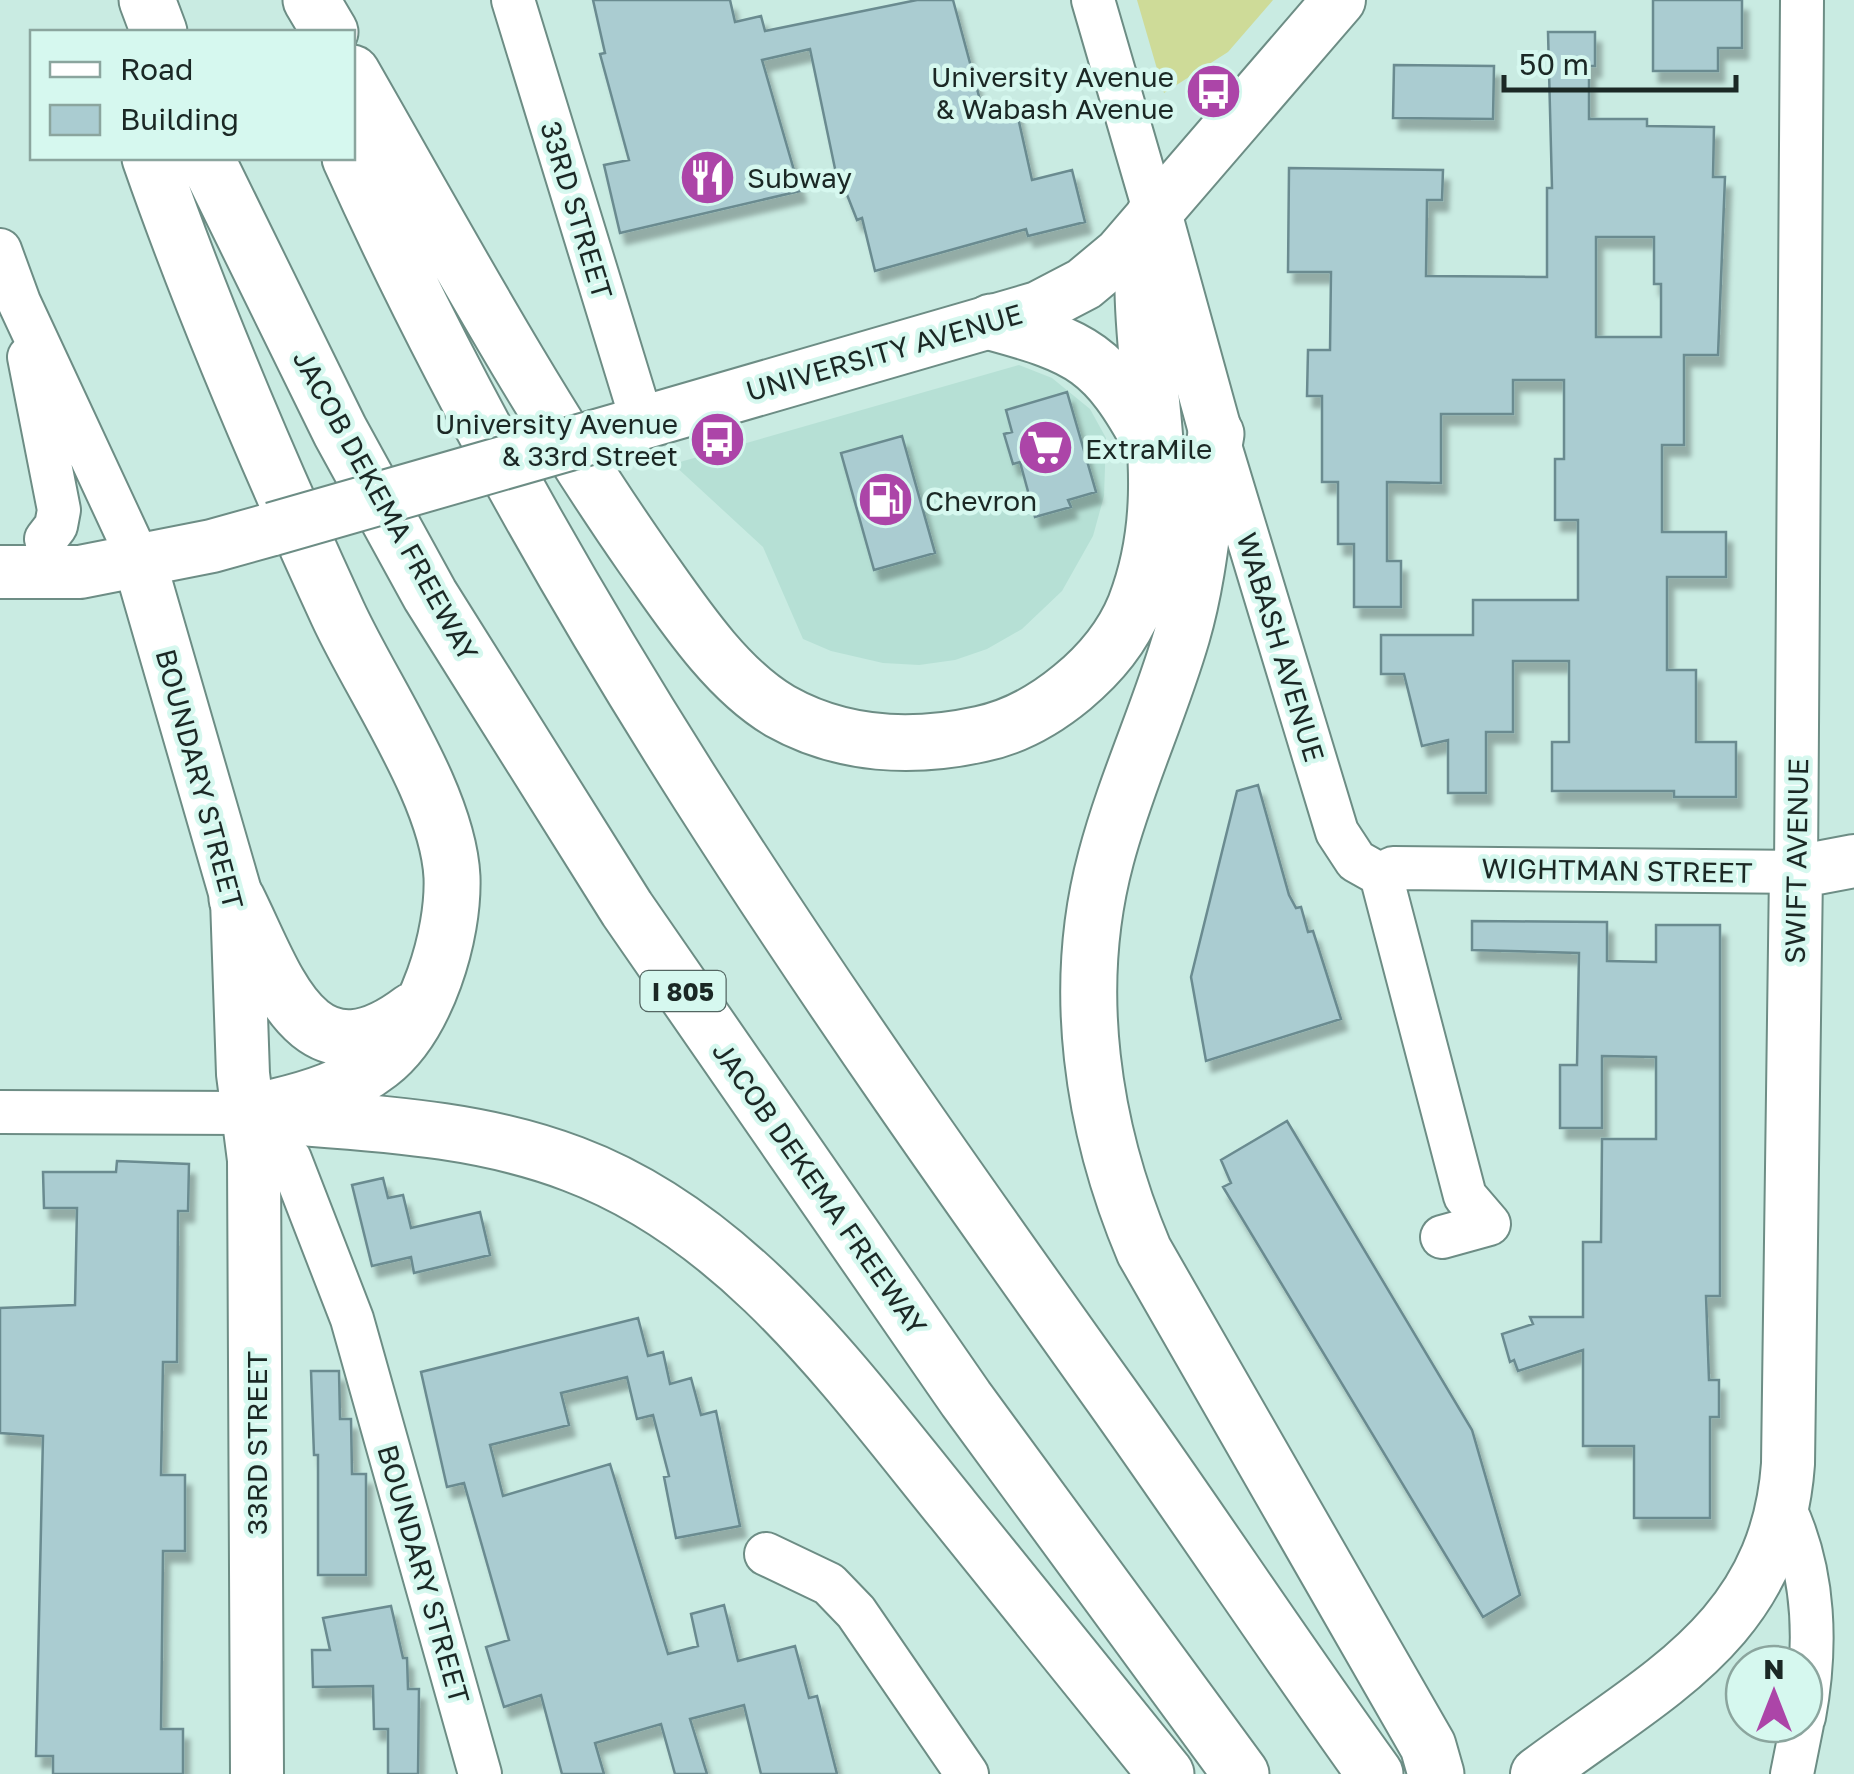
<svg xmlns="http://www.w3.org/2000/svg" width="1854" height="1774" font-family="'Golos Text',sans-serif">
<defs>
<filter id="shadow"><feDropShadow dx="6" dy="11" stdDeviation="2.5" flood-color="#0004"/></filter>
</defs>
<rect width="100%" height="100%" fill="#c9ebe2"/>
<!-- built -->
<path fill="#b6e0d5" d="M1019 365 1052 378 1090 409 1106 438 1104 496 1093 536 1062 591 1022 629 987 649 955 660 919 665 883 663 831 651 803 639 763 547 673 464Z"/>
<!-- green -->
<path fill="#cedb98" d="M1137 0H1273L1228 52 1164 93Z"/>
<!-- building -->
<path fill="#aaccd1" stroke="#6a8b90" stroke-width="2.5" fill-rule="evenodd" filter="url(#shadow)" d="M593 0H730L735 22 761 16 765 31 917 0H953L983 111 1015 104 1032 180 1072 170 1085 222 1028 236 1026 229 875 271 862 218 857 220 842 182 838 183 810 49 762 60 800 191 620 233 604 165 629 160 600 54 605 53Z
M1653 0H1742V48H1718V71H1653Z
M1548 32H1595V66H1589V119H1647V126L1714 127 1713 177H1725L1718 355H1684V445H1662V532H1726V577H1667V670H1696V742H1736V797H1674V791H1552V742H1569V661H1513V732H1486V793H1448V740L1422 746 1404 674H1381V635H1473V600H1578V520H1555V459H1564V380H1513V414H1441V483L1387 482V561H1401V607H1354V544H1338V482H1322V396H1307L1308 350H1330L1331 272H1288L1289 168 1443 170 1442 200H1427L1426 276 1547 277V188H1552ZM1596 237H1654V284H1661V337H1596Z
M1394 65 1494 66 1493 119 1393 118Z
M1067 392 1096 492 1068 500 1071 507 1035 517 1020 462 1013 464 1004 434 1012 432 1006 410Z
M902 436 935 553 874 570 841 453Z
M1258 785 1289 895 1296 908 1301 907 1308 932 1313 931 1341 1019 1206 1061 1191 977 1237 791Z
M1472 921 1607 922V961L1656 962V925H1720V1296H1706L1709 1380H1719V1417H1710V1518H1634V1446H1583V1350L1518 1371 1514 1360 1510 1362 1502 1334 1533 1324 1530 1317H1583V1242H1601L1602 1139H1656V1057L1602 1056V1128H1560V1065H1577L1579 953 1472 950Z
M1287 1121 1472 1430 1520 1595 1483 1617 1223 1187 1231 1183 1221 1160Z
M117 1161 189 1164 188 1211H178L177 1362H163L161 1475H185V1551H163L161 1729H183V1774H53V1756H36L43 1436 0 1433V1308L75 1305 77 1208H44L43 1172H116Z
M383 1178 388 1198 403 1195 411 1228 480 1212 490 1255 414 1273 411 1257 372 1266 352 1185Z
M638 1318 648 1356 663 1352 670 1384 691 1378 701 1415 716 1411 740 1526 676 1538 664 1477 669 1476 653 1415 637 1419 627 1377 561 1393 569 1425 490 1445 503 1496 610 1464 668 1654 698 1646 691 1614 724 1605 738 1661 795 1646 809 1698 817 1696 837 1774H761L744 1705 690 1719 707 1774H675L661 1724 595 1743 604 1774H562L541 1695 504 1707 486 1647 509 1640 464 1483 447 1487 421 1372Z
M311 1371H339L340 1419H351L352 1474H366V1575H318V1455H314Z
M391 1606 403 1658H407L408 1689H419L418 1774H388V1729H374L373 1686 313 1687 312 1650H330L323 1618Z"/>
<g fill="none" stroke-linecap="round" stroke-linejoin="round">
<defs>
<path id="minor" d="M513 0 642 421
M1093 0 1155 213
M0 250 19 302 139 560
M29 357 59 510 56 526 46 539
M1218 439 1337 832 1356 861 1381 875 1465 1196 1489 1224 1442 1237
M1381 875 1393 868 1796 872 1802 0
M0 1112 245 1113 290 1159 352 1319 480 1774
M1785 1509C1815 1573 1817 1647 1804 1717
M766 1554 829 1584 856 1612 967 1774
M1792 1774 1802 1724"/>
<path id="major" d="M1155 213 1216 434
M597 436 1038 308 1084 284 1120 254 1339 0
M139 560 237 899 243 1074 254 1160 257 1774
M0 572H80L212 546 273 529
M1537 1774C1657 1684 1776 1630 1788 1464L1796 872 1854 861"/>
<path id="highway" d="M147 0 159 32
M311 0 330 32
M352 73C446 237 535 402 643 557 680 609 724 678 780 711 842 746 913 749 981 734 1043 721 1111 665 1135 606 1177 498 1145 402 1143 291 1143 265 1151 238 1155 213
M150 158C204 313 269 464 338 614 373 690 448 795 452 877 454 935 427 1026 379 1063 348 1087 313 1098 275 1107
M206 158 340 431 430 595 627 909 966 1399 1241 1774
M350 158C551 605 827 997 1111 1395 1200 1520 1285 1649 1375 1774
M991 322C1083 347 1105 358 1151 443
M1216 434C1204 501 1201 570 1182 635 1160 711 1126 782 1106 858 1071 988 1092 1128 1144 1251L1428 1746 1436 1774
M237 899C276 977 307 1090 412 1011
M245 1113C355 1123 469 1124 573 1164 738 1226 845 1377 953 1510 1024 1598 1095 1686 1166 1774"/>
</defs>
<!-- minor casing -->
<use href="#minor" stroke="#6d8d85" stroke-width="46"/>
<!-- major casing -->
<use href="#major" stroke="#6d8d85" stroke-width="56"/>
<!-- highway casing -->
<use href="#highway" stroke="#6d8d85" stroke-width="59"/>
<!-- minor -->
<use href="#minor" stroke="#fff" stroke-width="42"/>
<!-- major -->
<use href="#major" stroke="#fff" stroke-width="52"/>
<!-- highway -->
<use href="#highway" stroke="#fff" stroke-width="55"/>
<defs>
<path id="major-bridge" d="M273 529 597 436"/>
</defs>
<!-- major-bridge casing -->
<use href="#major-bridge" stroke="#6d8d85" stroke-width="56" stroke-linecap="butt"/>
<!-- major-bridge -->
<use href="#major-bridge" stroke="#fff" stroke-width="52"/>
</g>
<!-- icons -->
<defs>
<symbol id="bus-disc" viewBox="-11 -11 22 22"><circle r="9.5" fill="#ac45a8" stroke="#d6f8ef"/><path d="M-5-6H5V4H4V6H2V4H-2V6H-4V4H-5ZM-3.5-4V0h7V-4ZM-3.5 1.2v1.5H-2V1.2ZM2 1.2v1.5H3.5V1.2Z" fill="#fff"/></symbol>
<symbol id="restaurant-disc" viewBox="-11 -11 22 22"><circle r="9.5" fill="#ac45a8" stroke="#d6f8ef"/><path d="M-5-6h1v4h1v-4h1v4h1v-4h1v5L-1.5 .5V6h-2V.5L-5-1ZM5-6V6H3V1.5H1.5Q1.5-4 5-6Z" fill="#fff"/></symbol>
<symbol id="supermarket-disc" viewBox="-11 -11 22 22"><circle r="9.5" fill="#ac45a8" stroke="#d6f8ef"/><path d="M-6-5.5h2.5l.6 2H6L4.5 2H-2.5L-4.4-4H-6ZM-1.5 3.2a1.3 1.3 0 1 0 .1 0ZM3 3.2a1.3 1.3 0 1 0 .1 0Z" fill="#fff"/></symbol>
<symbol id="fuel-disc" viewBox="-11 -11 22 22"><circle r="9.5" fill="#ac45a8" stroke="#d6f8ef"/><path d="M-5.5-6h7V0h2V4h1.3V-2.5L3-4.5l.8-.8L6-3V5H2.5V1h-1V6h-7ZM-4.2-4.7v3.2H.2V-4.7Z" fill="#fff"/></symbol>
</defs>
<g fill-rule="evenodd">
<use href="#bus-disc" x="1182" y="60" width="63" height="63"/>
<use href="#restaurant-disc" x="676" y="146" width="63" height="63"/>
<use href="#bus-disc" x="686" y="408" width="63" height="63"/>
<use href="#supermarket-disc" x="1014" y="416" width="63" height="63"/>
<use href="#fuel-disc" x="854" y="468" width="63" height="63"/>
</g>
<g text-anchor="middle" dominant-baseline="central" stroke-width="9" stroke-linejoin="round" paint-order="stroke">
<!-- shield labels -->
<rect fill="#d6f8ef" stroke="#536662" stroke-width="2.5" x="640.5" y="971" width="85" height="40" rx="8"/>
<g font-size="25" font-weight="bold" fill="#1b2825">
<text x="683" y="991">I 805</text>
</g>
<!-- poi labels -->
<g font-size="28" fill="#1b2825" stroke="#d6f8ef" text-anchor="start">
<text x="1174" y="76" text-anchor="end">University Avenue<tspan x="1174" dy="32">&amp; Wabash Avenue</tspan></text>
<text x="747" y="177">Subway</text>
<text x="678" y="423" text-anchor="end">University Avenue<tspan x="678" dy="32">&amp; 33rd Street</tspan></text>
<text x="1085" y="448">ExtraMile</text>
<text x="925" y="500">Chevron</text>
</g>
<!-- street labels -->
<g font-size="28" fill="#1b2825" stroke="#d6f8ef">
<text transform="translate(577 210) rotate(73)">33RD STREET</text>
<text transform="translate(884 352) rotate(-16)">UNIVERSITY AVENUE</text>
<text transform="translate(386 505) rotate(61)">JACOB DEKEMA FREEWAY</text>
<text transform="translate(1281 647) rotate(73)">WABASH AVENUE</text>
<text transform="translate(200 779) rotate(75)">BOUNDARY STREET</text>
<text transform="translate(1796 861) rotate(-89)">SWIFT AVENUE</text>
<text transform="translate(1617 870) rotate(1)">WIGHTMAN STREET</text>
<text transform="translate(820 1188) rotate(55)">JACOB DEKEMA FREEWAY</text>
<text transform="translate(256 1443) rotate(-90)">33RD STREET</text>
<text transform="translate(424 1574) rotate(74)">BOUNDARY STREET</text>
</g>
</g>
<!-- legend -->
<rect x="30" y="30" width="325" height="130" fill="#d6f8ef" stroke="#8ba59e" stroke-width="2.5"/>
<rect x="50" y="62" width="50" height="15" fill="#ffffff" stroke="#8ba59e" stroke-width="2.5"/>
<text x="120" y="80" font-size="30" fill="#1b2825">Road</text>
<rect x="50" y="105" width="50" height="30" fill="#aaccd1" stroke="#8ba59e" stroke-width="2.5"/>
<text x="120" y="130" font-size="30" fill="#1b2825">Building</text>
<!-- north arrow -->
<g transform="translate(1774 1694)"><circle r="48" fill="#d6f8ef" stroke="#8ba59e" stroke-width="2.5"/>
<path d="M0-8L18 38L0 25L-18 38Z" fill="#ac45a8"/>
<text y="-15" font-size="28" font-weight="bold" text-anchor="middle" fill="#1b2825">N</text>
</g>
<!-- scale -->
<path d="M1504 75v15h232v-15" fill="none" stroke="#1b2825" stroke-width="5"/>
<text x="1519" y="75" font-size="30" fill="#1b2825" stroke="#d6f8ef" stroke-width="8" paint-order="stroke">50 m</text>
</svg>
